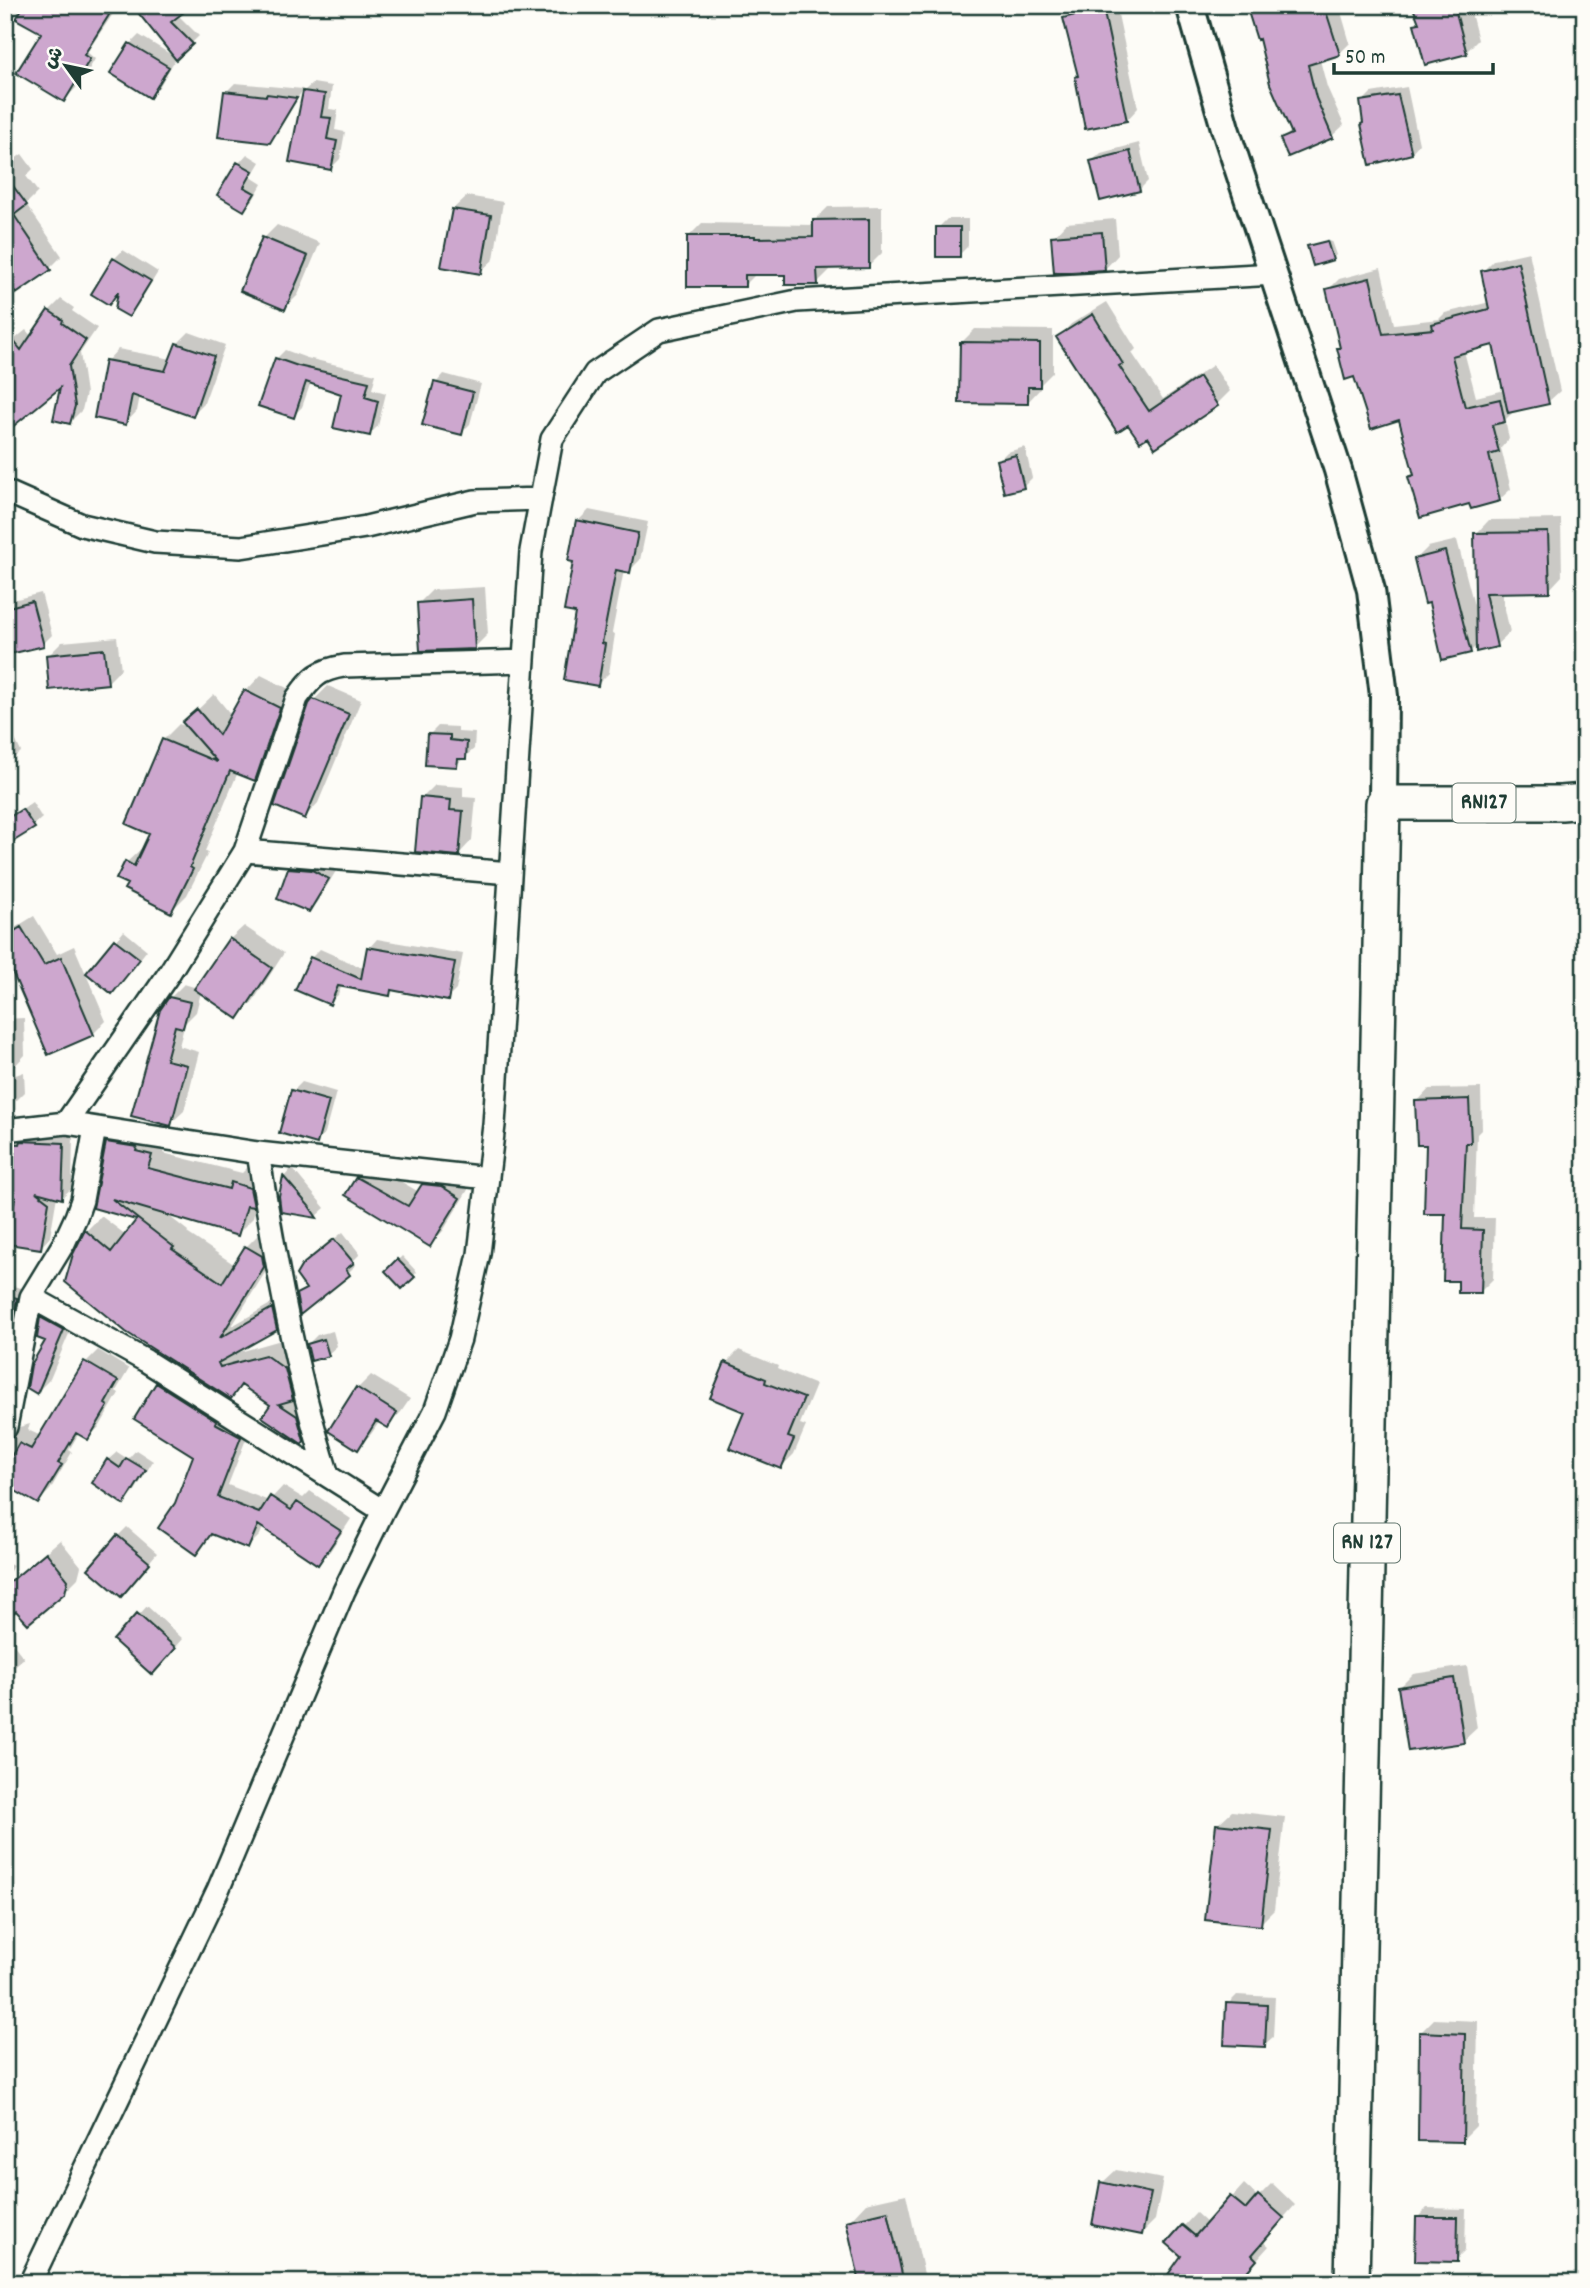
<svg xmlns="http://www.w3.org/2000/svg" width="1590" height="2288" font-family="Dekko,'Playpen Sans Arabic',sans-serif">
<rect width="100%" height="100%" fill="#fdfcf7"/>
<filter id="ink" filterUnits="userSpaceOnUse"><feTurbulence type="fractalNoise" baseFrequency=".0143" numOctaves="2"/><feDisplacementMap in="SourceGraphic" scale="14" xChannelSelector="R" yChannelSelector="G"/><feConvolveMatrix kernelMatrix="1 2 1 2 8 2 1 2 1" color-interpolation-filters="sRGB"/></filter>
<g filter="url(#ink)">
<!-- shadow -->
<path fill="#0003" fill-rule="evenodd" d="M26 5H119L87 52 95 59 81 83 64 100 43 32Z
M134 5H163L178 15 199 36 176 58 159 87 150 95 130 44 139 35 175 57Z
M1083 5H1116L1138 108 1127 120 1079 76 1065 18 1077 7Z
M1248 5H1339L1350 43 1339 54 1320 60 1327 87 1344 125 1332 136 1289 155 1283 139 1292 130Z
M1414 5H1469L1478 40 1466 52 1416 25 1420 21Z
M235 83 303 89 278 132 269 141 226 92Z
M313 83 332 86 329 109 338 110 335 130 345 132 340 159 331 168 291 161 305 90Z
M1407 87 1419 144 1411 153 1365 122 1362 102 1371 93Z
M1139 143 1148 181 1139 190 1092 161 1101 153Z
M22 154 33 169 26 176 38 192 26 204 62 256 50 268 5 275V166Z
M247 154 260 162 251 177 262 184 253 200 244 208 239 163Z
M467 196 503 202 494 259 480 272 453 209Z
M882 206V253L869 266 831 267V269L817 283 786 273H757L745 285 689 236 702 223 815 225V220L828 207Z
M947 219H968V246L959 255 938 228Z
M1115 219 1118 255 1105 269 1053 237 1066 223Z
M277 225 320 243 298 295 285 308 264 238Z
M1331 241 1336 255 1332 259 1309 247Z
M123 250 158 272 137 306 129 315 120 292 109 303 114 259Z
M1529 252 1560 391 1548 402 1515 410 1505 420 1509 439 1501 448 1511 489 1499 500 1471 502 1410 477 1415 472 1400 418 1355 375 1339 349 1342 346 1328 290 1339 279 1381 268 1394 324 1439 319 1445 313 1490 302 1483 271 1494 260ZM1494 343 1505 390 1476 397 1464 351Z
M61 299 74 308 72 311 97 328 80 353 86 393 82 410 70 422 63 384 5 347 26 330 32 337 49 311Z
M1107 302 1136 349 1132 353 1163 399 1213 365 1230 391 1217 404 1156 445 1058 338 1071 324Z
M975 329 1053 330V372L1041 384 1040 389 1027 403 962 342Z
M189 332 225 345 204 403 192 415 140 396 137 411 126 423 107 361 118 349 172 359 177 344Z
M285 350 307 358 376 374 372 389 386 393 378 426 370 434 343 393 311 382 302 407 293 416 276 359Z
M444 374 481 384 470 424 461 433 436 383Z
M1025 447 1032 478 1024 486 998 461 1007 452Z
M589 510 648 522 640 560 629 571 624 570 612 633 615 634 609 673 598 684 578 612 575 560 578 521Z
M1561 519 1562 576 1549 590 1501 591 1510 632 1496 645 1478 644 1471 651 1431 601 1416 559 1428 547 1457 540 1476 613V534L1489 520Z
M485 587 488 634 474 648 419 603 432 590Z
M41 593 52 635 43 644 5 628V605L9 601Z
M117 637 121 669 107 683 48 656 62 642Z
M261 675 295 692 270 763 255 779 238 772 205 851 208 853 187 895 171 911 129 883 127 862 143 847H145L151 833 163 740 179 724 190 728 185 722 214 694 232 716 246 691Z
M328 686 361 700 318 803 305 817 314 700Z
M7 722 21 752 5 764V723Z
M438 726 458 727V732L475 733 474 749 456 765 429 735Z
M435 785 463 787V797L476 798 472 840 459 854 422 798Z
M32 802 42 818 33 826 5 821Z
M297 861 320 863 336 871 317 902 309 910 289 869Z
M34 916 57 954 74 946 106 1021 93 1034 16 977 10 984 5 977V934Z
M244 926 284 953 252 1003 238 1016 201 992 196 1012 185 1023 179 1046 199 1052 184 1111 170 1124 134 1115 170 998 184 984 197 988 230 939Z
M124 931 147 950 121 983 89 973Z
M377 939 463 954 456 990 447 999 395 989 389 994 342 985 338 995 329 1003 311 958 320 949 365 969 369 948Z
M24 1018 25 1055 13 1068H5V1019Z
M24 1072 25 1092 17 1100 5 1101V1082L10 1077Z
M302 1082 336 1092 325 1133 316 1142 293 1091Z
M1481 1088 1482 1129 1477 1134 1474 1218H1495L1493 1279 1480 1292 1460 1279 1446 1213 1417 1102 1429 1089Z
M123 1128 167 1140 163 1153 242 1173 248 1167 266 1172 253 1218 237 1234 165 1213 188 1231 187 1233 235 1265 246 1247 262 1231 279 1250 232 1326 288 1294 292 1313 276 1329 236 1353 281 1340 301 1353 318 1426 302 1441 272 1404 243 1385 231 1397 86 1231 101 1216 126 1235 139 1219 95 1207 107 1143Z
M5 1131 17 1134H73L72 1188 62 1197 57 1196 50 1237 41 1247 5 1243V1217L14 1219 17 1195 5 1193Z
M371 1164 419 1192 437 1171 472 1183 443 1231 429 1245 358 1178Z
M292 1168 325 1208 316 1216 283 1210 280 1196 284 1177Z
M343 1232 360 1254 353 1261 356 1265 348 1273 298 1295 307 1286 312 1257Z
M402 1256 417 1272 402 1287 387 1271Z
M5 1284 25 1289 16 1325 7 1334H5Z
M55 1305 76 1317 50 1379 37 1392 48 1340 42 1318Z
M333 1331 337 1346 328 1354 308 1344 317 1335Z
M98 1350 129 1369 116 1391 119 1393 100 1426 88 1438 79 1433 69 1450 72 1452 50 1490 38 1502 10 1462 5 1460V1419L16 1428 30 1424 28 1430 41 1436 86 1362Z
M739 1350 778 1366 777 1369 816 1385 800 1424 806 1426 794 1454 781 1467 746 1411 726 1363Z
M169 1372 252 1424 228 1485 269 1501 283 1486 303 1498 310 1491 351 1519 330 1551 318 1563 263 1527 260 1535 248 1547 214 1533 196 1553 176 1504 195 1455 157 1384Z
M371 1375 410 1399 401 1412 388 1425 380 1421 371 1434 357 1448V1389Z
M136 1450 153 1461 133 1494 124 1503 108 1460 117 1452 128 1459Z
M127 1527 157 1553 129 1586 118 1536Z
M60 1540 81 1566 78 1578 64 1592 17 1608 5 1587Z
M5 1562 13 1566 5 1579Z
M147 1606 183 1639 161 1664 139 1615Z
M7 1636 24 1658 5 1674V1638Z
M1467 1666 1477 1728 1463 1741 1400 1687 1413 1674Z
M1232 1811 1285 1817 1274 1910 1260 1924 1218 1824Z
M1237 1995 1275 1997 1273 2037 1264 2045 1228 2004Z
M1434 2019 1478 2021 1476 2126 1462 2140 1420 2033Z
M1116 2170 1163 2179 1155 2220 1142 2233 1102 2183Z
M1272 2183 1295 2205 1263 2241 1269 2246 1236 2283 1184 2256 1168 2243 1196 2213 1208 2224 1244 2184 1258 2197Z
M906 2194 924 2274 915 2283H862L848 2222 866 2203Z
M1427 2208 1466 2209 1465 2251 1456 2260 1418 2217Z"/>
<!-- building -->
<path fill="#cda7ce" stroke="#1f3d34" stroke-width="2" d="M24 5H93L109 15 84 55 90 59 64 102 16 73 41 33 16 19Z
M150 5H193L171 22 193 44 176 60 139 14Z
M1246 5H1324L1340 55 1308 65 1316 98 1333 138 1288 157 1280 139 1292 134 1270 84 1259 39 1257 40Z
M1412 5H1454L1467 54 1425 65 1414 24 1419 23Z
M1103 8 1127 121 1085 129 1075 77 1078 76 1063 18Z
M129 43 169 67 150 98 110 73Z
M224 91 266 96 267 94 297 98 270 143 218 137Z
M303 91 325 94 321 117 331 118 327 139 337 141 331 170 289 162Z
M1398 95 1412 154 1370 165 1361 124 1363 123 1360 101Z
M1130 151 1140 191 1100 201 1090 161Z
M237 162 253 171 244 187 255 193 244 211 217 195Z
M5 175 27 205 14 215 51 270 16 294 5 278Z
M452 209 491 215 481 274 441 267Z
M869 219V268L817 269 818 285H785V275H745V287H687V236H755V238L813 237V220Z
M936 227H960V257H936Z
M1102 232 1105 270 1054 273 1051 236Z
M262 237 308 256 285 310 240 291Z
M1327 241 1333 260 1313 266 1307 246Z
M113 258 151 281 129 317 115 309 118 292 109 305 91 294Z
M1518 262 1549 404 1508 413 1493 345 1452 356 1465 407 1500 399 1505 422 1492 425 1499 452 1489 455 1500 501 1471 509 1469 504 1420 518 1408 477 1414 475 1399 420 1371 429 1354 377 1345 380 1337 348H1340L1326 289 1370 278 1383 334 1433 329 1432 324 1489 309 1481 271Z
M48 310 63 320 62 323 86 340 69 366 75 406 70 424 53 420 60 388 5 433V330L21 350Z
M1093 314 1123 364 1119 366 1149 411 1199 377 1218 406 1155 448 1148 437 1140 442 1128 425 1117 432 1056 337Z
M960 342 1040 343V387H1028V404L959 403Z
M176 343 214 356 193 417 132 395 126 425 94 418 105 360 165 371Z
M275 358 298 366 369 382 365 397 378 401 370 436 333 428 341 394 306 382 294 418 258 406Z
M434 382 473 392 462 435 422 425Z
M1016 455 1024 488 1004 493 996 460Z
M576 520 638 533 630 573 616 570 602 643 605 644 598 686 564 680 575 613 564 611 573 562 568 561Z
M1548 532 1550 592 1485 593 1497 647 1476 652 1474 533Z
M1445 551 1471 653 1442 660 1429 603 1425 604 1414 559Z
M472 599 475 649 420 651 417 603Z
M32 601 44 646 10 654 5 635V608Z
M104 649 108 684 49 690 46 655Z
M244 690 280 708 255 781 230 771 190 867 193 869 171 913 124 889 127 884 116 879 125 861 134 866 149 834 126 824 162 739 217 762 182 722 197 709 219 735Z
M313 699 349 714 305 819 274 806 309 704Z
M427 734 450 735V740L467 742 466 759H458L457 767 425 765Z
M420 797 451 800 450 810 463 811 459 856 415 852Z
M22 809 35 828 14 841 5 828V820Z
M288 868 312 870 329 879 309 912 277 899Z
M21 927 44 965 61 957 94 1035 48 1055 5 955V937Z
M229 938 272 968 238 1019 194 989Z
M114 939 140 959 112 994 86 973Z
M367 947 455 962 448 1001 391 990 390 996 338 986 330 1005 295 990 310 957 361 979Z
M169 997 190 1002 183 1028 175 1026 166 1060 187 1065 171 1126 131 1116 160 1010Z
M291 1090 329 1101 317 1144 279 1133Z
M1469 1099 1471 1143H1466L1462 1229 1483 1230 1481 1293H1458V1281H1443L1445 1214H1424L1426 1145H1417L1415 1101Z
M21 1141 64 1143 62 1199 36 1192 49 1202 41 1249 8 1244 15 1197 5 1195V1143L20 1144Z
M106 1142 137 1147 136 1151 152 1155 148 1168 229 1189 231 1182 250 1188 254 1207 247 1206 238 1236 112 1199 174 1247 172 1249 222 1283 245 1246 262 1256 264 1267 220 1338 272 1308 277 1330 218 1363 220 1367 265 1355 285 1369 293 1400 279 1404 297 1416 304 1441 302 1444 262 1417 270 1405 241 1385 231 1399 126 1332 65 1282 73 1254 85 1230 111 1252 136 1220 93 1208Z
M283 1176 309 1206 317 1218 281 1212 279 1196Z
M356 1177 408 1206 422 1184 441 1186 460 1198 430 1247 345 1195Z
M334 1239 354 1263 346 1269 350 1275 300 1315 296 1294 306 1289 296 1275 302 1265Z
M397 1259 415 1277 402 1289 385 1271Z
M5 1295 17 1298 12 1327 5 1325Z
M40 1317 64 1330 37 1394 27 1388 31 1365 45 1341 37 1338Z
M324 1339 329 1356 311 1361 307 1344Z
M84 1361 118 1381 105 1404 108 1406 88 1440 76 1433 58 1463 62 1465 38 1504 5 1485V1467L19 1443 31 1449Z
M725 1362 766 1379 765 1383 804 1398 788 1437 794 1439 781 1469 729 1448 744 1412 710 1398Z
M156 1383 216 1421 215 1423 241 1437 218 1497 259 1513 270 1496 291 1510 297 1502 341 1531 318 1565 258 1525 248 1549 211 1534 196 1555 158 1528 175 1503 193 1456 134 1419Z
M356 1387 397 1413 388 1428 376 1421 358 1450 328 1431Z
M126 1458 146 1470 124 1505 92 1483 107 1459 120 1468Z
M117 1535 150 1563 121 1597 88 1569Z
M46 1552 68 1580 65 1593 28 1624 16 1611 5 1620V1586Z
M137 1613 176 1648 152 1675 113 1640Z
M1454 1678 1464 1743 1408 1751 1398 1687Z
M1216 1824 1272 1830 1261 1926 1205 1920Z
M1226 2003 1267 2005 1265 2047 1224 2045Z
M1419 2032 1465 2034 1463 2142 1418 2141Z
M1100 2182 1151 2193 1142 2235 1092 2225Z
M1258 2195 1284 2218 1252 2255 1257 2260 1237 2283H1162L1181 2256 1166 2243 1182 2225 1195 2236 1230 2196 1246 2209Z
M888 2211 904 2283H860L846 2221Z
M1416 2217H1458L1457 2262 1415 2261Z"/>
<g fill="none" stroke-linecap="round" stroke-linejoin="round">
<defs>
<path id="minor" d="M5 491 82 525 155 542 241 547 366 527 475 501 541 499
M245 851 297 698C312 677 319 670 344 666L524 661
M66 1123 168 975 245 851 510 873
M5 1130 66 1123 258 1153 488 1178
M258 1153C276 1262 294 1369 328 1475
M31 1297 146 1361 383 1511
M6 1427 31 1297 64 1243 76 1217 82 1200 95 1128
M30 2283 218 1890 344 1591 383 1511 435 1411 460 1339 479 1254 494 1125 531 551 552 439 595 373 659 330 797 301 1275 274"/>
<path id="tertiary" d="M1190 5 1225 128 1338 470 1371 590 1384 696 1383 803"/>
<path id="primary" d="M1352 2283 1383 803H1561L1585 801"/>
</defs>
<!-- minor casing -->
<use href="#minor" stroke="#1f3d34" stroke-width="26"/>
<!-- tertiary casing -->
<use href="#tertiary" stroke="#1f3d34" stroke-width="32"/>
<!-- primary casing -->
<use href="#primary" stroke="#1f3d34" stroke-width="38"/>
<!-- minor -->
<use href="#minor" stroke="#fdfcf7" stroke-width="21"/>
<!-- tertiary -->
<use href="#tertiary" stroke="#fdfcf7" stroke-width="26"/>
<!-- primary -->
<use href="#primary" stroke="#fdfcf7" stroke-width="33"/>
</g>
</g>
<g text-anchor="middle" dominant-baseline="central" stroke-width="5" stroke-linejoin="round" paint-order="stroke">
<!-- shield labels -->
<g fill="#fdfcf7" stroke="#62766e" stroke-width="2">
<rect x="1452.5" y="783.5" width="63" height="39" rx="5"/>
<rect x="1334" y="1523.5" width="66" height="39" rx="5"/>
</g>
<g font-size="23" font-weight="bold" fill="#1f3d34">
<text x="1484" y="803">RN127</text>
<text x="1367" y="1543">RN 127</text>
</g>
</g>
<!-- margin -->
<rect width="1590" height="2288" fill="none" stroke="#fdfcf7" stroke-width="28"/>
<rect x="14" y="14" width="1562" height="2260" fill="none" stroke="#1f3d34" stroke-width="2.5" filter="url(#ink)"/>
<!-- north arrow -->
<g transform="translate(66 66) rotate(303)" stroke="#fdfcf7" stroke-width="5" paint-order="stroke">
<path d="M0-5L12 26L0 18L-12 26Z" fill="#1f3d34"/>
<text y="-10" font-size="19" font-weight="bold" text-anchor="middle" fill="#1f3d34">ش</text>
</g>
<!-- scale -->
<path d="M1334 63v10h159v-10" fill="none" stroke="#1f3d34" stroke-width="3.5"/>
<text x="1345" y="63" font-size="21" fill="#1f3d34" stroke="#fdfcf7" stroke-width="5" paint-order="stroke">50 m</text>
</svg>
